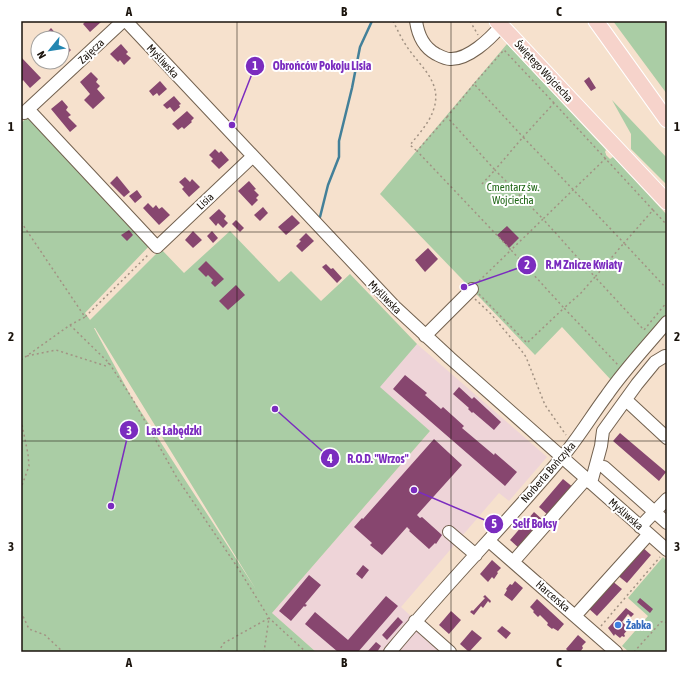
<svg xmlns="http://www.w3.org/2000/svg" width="688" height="673" font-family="'Asap Condensed',sans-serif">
<rect width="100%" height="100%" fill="#f6e1cd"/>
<!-- industrial -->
<path fill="#eed4d8" d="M417 344 547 457 509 501 499 493 401 607 450 652H316L272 613 430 431 379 387Z"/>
<!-- green -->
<path fill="#aacda5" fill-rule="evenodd" d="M613 21H667V94Z
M507 44 606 150 605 152 606 154V155L610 159 613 157 667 215V313L611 380 562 327 535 355 380 194Z
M612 100 667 158V185L631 149V134Z
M33 112 153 242 85 313 90 320 161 249 184 273 230 231 279 282 291 271 321 301 350 274 417 344 380 387 430 431 272 613 316 652H21V123ZM94 328H95L257 591 132 398Z
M663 557 667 561V652H629L622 646 648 616 628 598Z"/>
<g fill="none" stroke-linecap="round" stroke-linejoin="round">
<!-- stream -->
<path stroke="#438099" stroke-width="2.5" d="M320 217 328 185 339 157V141L352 88 360 47 372 21"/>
</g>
<!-- building -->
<path fill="#87466f" d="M84 21H99L101 22 90 32 83 24 85 22Z
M51 28 59 37 42 38Z
M65 44 71 50 62 59V45L63 46Z
M121 44 128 52 126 54 131 58 124 65 120 60 118 62 110 54Z
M21 57 41 78 30 88 23 80 21 83Z
M91 72 98 79 96 82 100 86 97 89 105 98 93 109 84 100 90 94 80 82Z
M589 77 596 88 591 91 584 81Z
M160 81 167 89 159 96 157 93 153 96 149 91Z
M174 96 181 104 179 105 180 107 174 112 170 107 167 109 163 105Z
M62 100 68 107 66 110 71 115 68 117 77 126 70 132 51 109Z
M187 111 194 118 191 121 192 122 184 129 182 127 178 130 172 124Z
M215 149 219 153 221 151 229 160 219 169 211 161 213 159 209 155Z
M117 176 130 192 124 197 110 183Z
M185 177 190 182 192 179 200 187 189 197 182 189 184 187 179 182Z
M249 181 256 189 254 190 259 195 256 198 258 200 252 206 238 191Z
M137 190 142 197 135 203 129 196Z
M148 203 153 208 156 205 159 209 162 207 170 215 159 225 143 208Z
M263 207 268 213 260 221 254 215Z
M219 209 226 216 224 219 228 223 223 228 218 223 216 226 209 218Z
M292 215 300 223 286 235 278 227Z
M236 220 244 228 240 232 232 224Z
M507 226 519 238 509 248 497 235Z
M129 230 133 235 127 241 121 235Z
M193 231 202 240 193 248 185 240Z
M212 231 218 238 213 243 207 236Z
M306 233 314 241 302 252 296 246 301 241 299 240Z
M428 248 438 259 425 272 415 260Z
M206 261 224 279 215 287 211 283 213 280 208 275 206 277 198 269Z
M326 264 331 269 333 268 342 278 337 283 322 267Z
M236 285 245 295 228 310 219 301Z
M405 375 427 393 425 395 441 409 443 407 464 426 462 428 494 455 495 453 517 472 505 486 393 389Z
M459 387 472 399 474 397 501 422 494 430 473 412 472 413 468 409 469 408 453 394Z
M620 433 666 472 659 481 613 441Z
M434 439 462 465 417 515 420 518 422 517 442 535 436 544 435 543 429 549 409 531 410 530 407 527 382 555 370 545 372 543 354 527 362 518 363 519Z
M563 479 574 488 549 516 539 507Z
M534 512 544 521 520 549 510 540Z
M641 546 651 555 627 583 616 574Z
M492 560 501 568 497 572 498 573 494 579 492 577 488 582 480 574Z
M363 565 369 570 362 579 356 574Z
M309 575 321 585 305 604 307 605 305 607 304 606 291 621 279 611Z
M611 580 622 589 597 616 587 607Z
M515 581 523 588 512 601 504 595 507 590 506 589 510 584 512 585Z
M485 595 491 601 490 603 488 601 483 608 481 606 474 615 470 612 472 610 473 611 485 598 483 597Z
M386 596 398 606 358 652H338L305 624 315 612 348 640Z
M640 598 653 609 650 613 637 602Z
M537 599 564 624 558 631 553 628 552 629 547 625 548 623 540 615 538 617 533 612 534 611 530 607Z
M626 608 634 614 631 617 628 614 622 622 629 628 624 634 625 636 624 637 622 636 620 638 615 634 614 636 608 628Z
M451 611 461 620 449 634 439 625Z
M398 617 403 622 387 640 382 635Z
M502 626 511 633 506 639 497 631Z
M472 630 482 638 469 652 460 644Z
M578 635 586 642 582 646 583 648 580 652H569L566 649Z
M376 642 381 646 377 652H367Z"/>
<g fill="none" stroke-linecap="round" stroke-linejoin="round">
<defs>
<path id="minor" d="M126 21 396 308 450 358 667 550
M416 21C418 35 423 47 436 54 440 56 445 59 450 59 468 60 490 39 501 26
M28 109 157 247 253 156
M24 113 123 21
M425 336 472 289
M626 400 667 438
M604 467 667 523
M591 483 601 446 603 431 637 384 655 362 665 356H667
M640 527 667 499
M449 532 476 555
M489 541 616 652
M513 562 586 479
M575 616 649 534
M415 621 450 652
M390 652C445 585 507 523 563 456 579 437 592 415 607 395 625 369 647 346 667 322"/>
<path id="major" d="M497 21 667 202
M596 21 667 120"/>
</defs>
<!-- minor casing -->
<use href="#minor" stroke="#72614f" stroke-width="14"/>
<!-- major casing -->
<use href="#major" stroke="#fff" stroke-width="17"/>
<!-- path -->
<path stroke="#a29283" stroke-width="1.5" stroke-dasharray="2 3" stroke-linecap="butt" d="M393 21C398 31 403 42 410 51 424 70 443 85 433 111 429 123 418 135 410 145L417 151
M470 21 478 35
M554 103 504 50 474 84 523 137 554 103 653 210 624 243 523 137 495 170 543 219 605 159 608 156
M447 117 474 84
M653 210 667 225
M21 222 85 317 149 254
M479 281 511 250 564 308 581 293 595 277 543 219 511 250 417 151 447 117 495 170 481 185
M667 289 624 243 595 277 644 330 667 302
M479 294 527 343 564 308 618 365
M475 299 491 314 521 350 526 357 545 405 566 435
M70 325 109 363 132 398 177 478 238 568 269 618 306 652
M27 356 56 350 106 366 109 363
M21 360 70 325 85 317
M21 420 28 454 29 466 21 488
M21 612 29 629 45 635 63 652
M601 626 660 557
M218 652 224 643 269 618 264 652
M634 652 661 622 664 621 667 623"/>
<!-- minor -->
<use href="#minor" stroke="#fff" stroke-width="12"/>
<!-- major -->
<use href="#major" stroke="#f6d3cb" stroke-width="15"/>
</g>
<!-- grid -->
<path fill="none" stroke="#1a130c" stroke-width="1" stroke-opacity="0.55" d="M237 21V652M451 21V652M21 232H667M21 441H667"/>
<!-- markers -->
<circle fill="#3f7fe0" stroke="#fff" stroke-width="1.5" cx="618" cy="625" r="4"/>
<g text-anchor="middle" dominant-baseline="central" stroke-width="4" stroke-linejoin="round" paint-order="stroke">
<!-- street labels -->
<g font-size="11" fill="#1a130c" stroke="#fff">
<text transform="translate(91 51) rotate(-43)">Zajęcza</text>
<text transform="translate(163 61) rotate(47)">Myśliwska</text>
<text transform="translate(544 71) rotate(47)">Świętego Wojciecha</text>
<text transform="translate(205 201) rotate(-43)">Lisia</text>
<text transform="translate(385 297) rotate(45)">Myśliwska</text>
<text transform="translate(548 472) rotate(-49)">Norberta Bończyka</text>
<text transform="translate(626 514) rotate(41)">Myśliwska</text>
<text transform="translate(553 596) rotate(41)">Harcerska</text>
</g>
<!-- park labels -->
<g font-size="11" fill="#1e6615" stroke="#fff">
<text x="513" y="187">Cmentarz św.<tspan x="513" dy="13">Wojciecha</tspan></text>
</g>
<!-- shop labels -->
<g font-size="11" font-weight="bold" fill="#366cbe" stroke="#fff" text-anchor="start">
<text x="626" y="625">Żabka</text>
</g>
</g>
<!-- callouts -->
<path fill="none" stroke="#7b2cbf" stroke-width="1.5" d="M232 125L255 66M464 287L527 265M111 506L129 430M275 409L330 458M414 490L494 524"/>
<g fill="#7b2cbf" stroke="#fff" stroke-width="1.5">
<circle cx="232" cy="125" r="4"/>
<circle cx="464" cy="287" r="4"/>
<circle cx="111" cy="506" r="4"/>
<circle cx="275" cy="409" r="4"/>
<circle cx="414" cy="490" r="4"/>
<circle cx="255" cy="66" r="10"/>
<circle cx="527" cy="265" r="10"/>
<circle cx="129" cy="430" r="10"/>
<circle cx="330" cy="458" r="10"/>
<circle cx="494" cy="524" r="10"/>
</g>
<g font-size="12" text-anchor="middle" font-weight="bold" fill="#fff">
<text x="255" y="70">1</text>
<text x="527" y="269">2</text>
<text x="129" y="435">3</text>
<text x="330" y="463">4</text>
<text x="494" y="528">5</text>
</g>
<g font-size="12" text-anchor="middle" font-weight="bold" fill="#7b2cbf" stroke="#fff" stroke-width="4" stroke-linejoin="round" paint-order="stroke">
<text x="322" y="70">Obrońców Pokoju Lisia</text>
<text x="584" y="269">R.M Znicze Kwiaty</text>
<text x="174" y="435">Las Łabędzki</text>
<text x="378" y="463">R.O.D. "Wrzos"</text>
<text x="535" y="528">Self Boksy</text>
</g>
<!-- border -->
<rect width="688" height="673" fill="none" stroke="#ffffff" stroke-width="44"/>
<!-- north arrow -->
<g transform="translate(50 50) rotate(240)"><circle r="19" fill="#ffffff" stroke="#a3a19e"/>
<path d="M0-3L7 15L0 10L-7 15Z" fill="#2386b1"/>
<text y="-6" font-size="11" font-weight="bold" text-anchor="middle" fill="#1a130c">N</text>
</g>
<rect x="22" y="22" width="644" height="629" fill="none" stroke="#1a130c" stroke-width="1.5"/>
<g font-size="13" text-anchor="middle" font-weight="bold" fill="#1a130c">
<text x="129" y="16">A</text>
<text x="344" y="16">B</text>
<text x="559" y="16">C</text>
<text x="11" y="131">1</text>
<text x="677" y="131">1</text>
<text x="11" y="341">2</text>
<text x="677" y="341">2</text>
<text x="11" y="551">3</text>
<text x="677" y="551">3</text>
<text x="129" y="667">A</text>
<text x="344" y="667">B</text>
<text x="559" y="667">C</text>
</g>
</svg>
